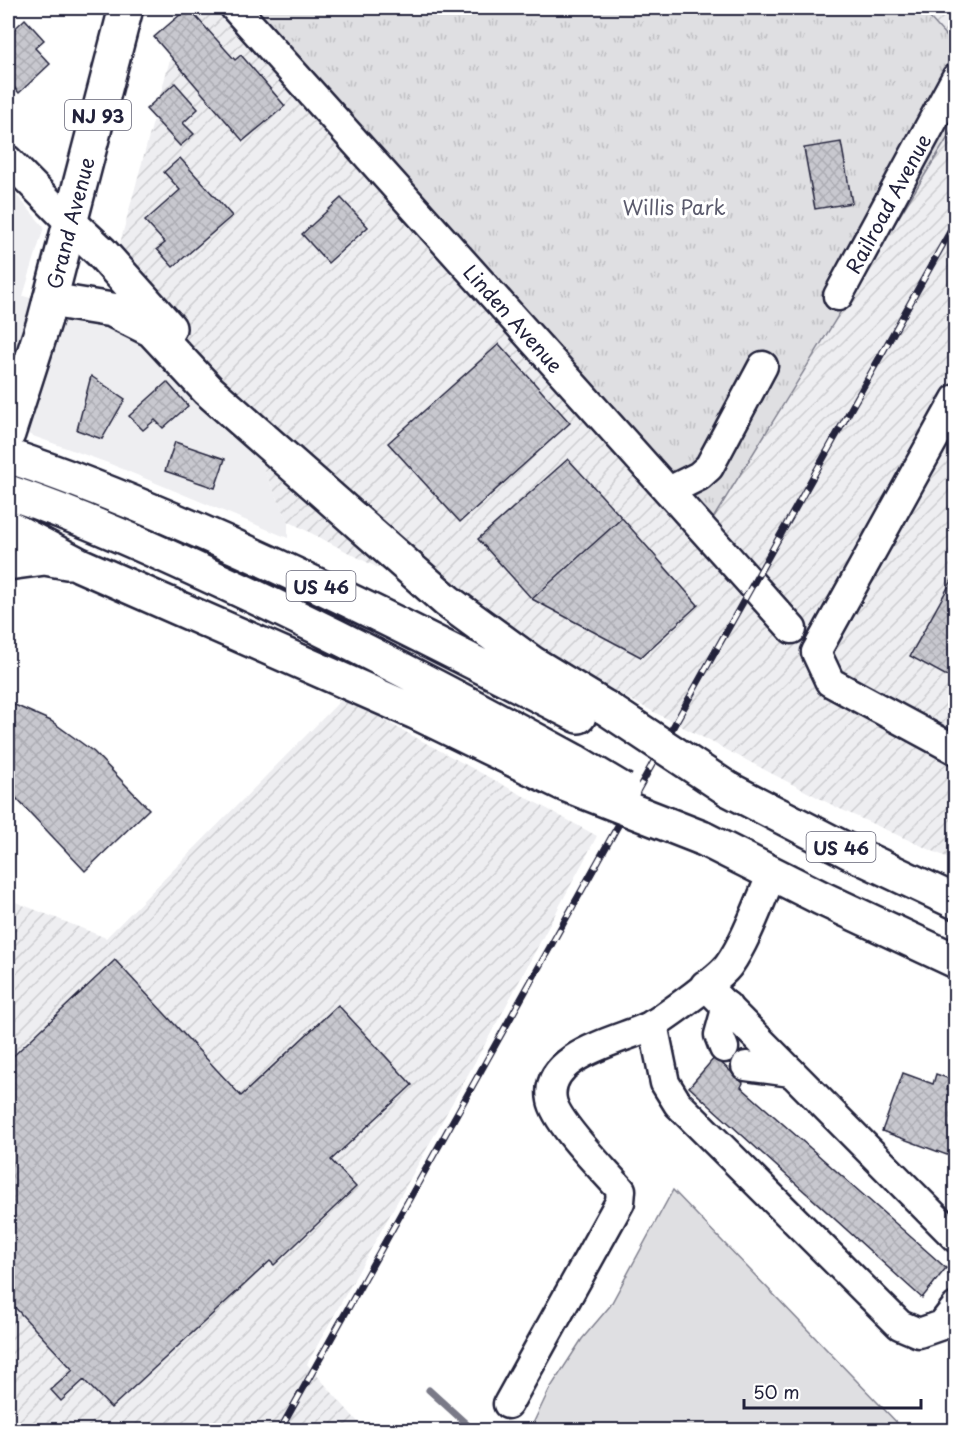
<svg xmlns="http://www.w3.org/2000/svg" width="963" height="1438" font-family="'Playpen Sans',sans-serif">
<defs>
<pattern id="industrial-furrows" width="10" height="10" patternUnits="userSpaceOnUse" patternTransform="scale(1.5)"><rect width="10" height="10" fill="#eeeef1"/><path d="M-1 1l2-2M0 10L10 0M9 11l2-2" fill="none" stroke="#ccccd0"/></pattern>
<pattern id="park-tufts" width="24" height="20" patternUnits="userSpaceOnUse" patternTransform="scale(1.5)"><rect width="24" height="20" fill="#dfdfe2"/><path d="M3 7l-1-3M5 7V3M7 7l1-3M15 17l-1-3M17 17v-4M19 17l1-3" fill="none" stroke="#bfbfc3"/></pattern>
<pattern id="building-cross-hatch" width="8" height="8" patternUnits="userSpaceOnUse" patternTransform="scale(1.5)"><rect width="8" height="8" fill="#c8c8cf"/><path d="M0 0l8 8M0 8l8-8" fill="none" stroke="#acacb3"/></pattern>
</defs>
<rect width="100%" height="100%" fill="#fff"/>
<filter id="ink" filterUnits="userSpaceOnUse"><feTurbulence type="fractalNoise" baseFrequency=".0167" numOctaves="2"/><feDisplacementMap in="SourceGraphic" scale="12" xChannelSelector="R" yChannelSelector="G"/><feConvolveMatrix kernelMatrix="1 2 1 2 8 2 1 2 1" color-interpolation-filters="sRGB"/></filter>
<g filter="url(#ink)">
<!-- built -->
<path fill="#eeeef1" d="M8 185 44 227 23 296 130 324 252 444 288 521V538L108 463 8 427Z"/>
<!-- industrial -->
<path fill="url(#industrial-furrows)" d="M184 8H238L701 538 955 126V861L840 809 288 521 252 444 113 269Z
M921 8H955V46Z
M343 698 597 836 500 1017 307 1364 365 1430H8V899L106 938Z"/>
<!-- green -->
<path fill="#dfdfe2" stroke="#80808e" stroke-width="1.5" d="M673 1190 904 1430H530L549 1390 582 1339 610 1306Z"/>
<!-- park -->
<path fill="url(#park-tufts)" stroke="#80808e" stroke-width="1.5" d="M238 8H921L955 46V126L701 538Z"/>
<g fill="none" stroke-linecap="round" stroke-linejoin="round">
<!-- stream -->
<path stroke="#7a7a88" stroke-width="7" d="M429 1390 473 1430"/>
</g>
<!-- building -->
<path fill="url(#building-cross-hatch)" stroke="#22223b" stroke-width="1.5" d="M188 8 235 60 241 55 285 106 243 141 154 37Z
M25 19 44 40 35 48 50 64 19 93 8 81V35Z
M175 83 198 109 183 123 194 134 180 146 146 109Z
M841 142 852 203 815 209 804 148Z
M180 158 232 216 173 267 157 249 165 243 145 221 180 190 164 172Z
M341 198 368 227 328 263 302 234Z
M499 344 570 423 460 522 388 443Z
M91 376 125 399 102 439 77 430Z
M167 382 188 406 163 428 155 420 143 430 129 416Z
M175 442 225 459 215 488 165 471Z
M568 459 622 518 532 599 478 539Z
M622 518 698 605 641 657 532 599Z
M956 573V681L910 656Z
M8 702 51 721 94 752 149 809 85 871 14 796 8 812Z
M115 960 241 1096 338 1005 412 1085 331 1160 356 1187 274 1265 270 1261 111 1408 84 1380 61 1401 51 1390 73 1370 8 1300V1061Z
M715 1057 743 1083 741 1087 946 1268 922 1298 689 1087Z
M903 1073 933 1084 936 1074 950 1079 947 1089 956 1092 955 1158 882 1131Z"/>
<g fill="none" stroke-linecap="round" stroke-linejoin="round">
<defs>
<g id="minor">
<path id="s1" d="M235 8 792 629"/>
<path d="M8 160 70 223"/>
<path id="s2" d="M838 296 956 78"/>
<path d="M956 399 816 652 830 682 956 750"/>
<path d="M669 491 699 476 709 467 763 366"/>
<path d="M705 985 956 1238"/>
<path d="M653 1024 665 1083 678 1104 900 1325 919 1333 942 1325 956 1307"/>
<path d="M724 1048 719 1035 727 1006"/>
<path d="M746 1066 791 1072"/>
<path d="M508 1404 620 1202 621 1190C604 1170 556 1123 552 1100 543 1053 625 1040 654 1024 669 1014 720 978 729 965 746 941 760 901 772 874"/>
</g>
<g id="major">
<path id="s3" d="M8 434 45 319 126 8"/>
</g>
<path id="highway" d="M70 223 101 252 169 328
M50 300 112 310 152 330 208 390 447 601 532 663 606 708
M8 456C70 476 130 501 190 527 322 584 450 650 579 716
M8 492C82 517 154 550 225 583 344 638 461 699 576 762
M8 527 80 565 415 712 564 784
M8 563 45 558 67 562
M728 789 850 852 956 902
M702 838 821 898 956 961"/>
</defs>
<!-- minor casing -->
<use href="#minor" stroke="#22223b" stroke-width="33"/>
<!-- major casing -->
<use href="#major" stroke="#22223b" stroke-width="38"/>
<!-- highway casing -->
<use href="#highway" stroke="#22223b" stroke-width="38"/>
<!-- minor -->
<use href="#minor" stroke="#fff" stroke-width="28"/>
<!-- major -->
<use href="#major" stroke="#fff" stroke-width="33"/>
<!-- highway -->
<use href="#highway" stroke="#fff" stroke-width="33"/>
<defs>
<path id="rail" d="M280 1430 956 221"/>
</defs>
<!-- rail casing -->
<use href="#rail" stroke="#22223b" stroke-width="7"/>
<!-- rail -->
<use href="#rail" stroke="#fff" stroke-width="4.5" stroke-dasharray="14" stroke-linecap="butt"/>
<defs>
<path id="highway-bridge" d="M606 708 728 789
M576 762 623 790
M564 784 702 838"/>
</defs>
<!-- highway-bridge casing -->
<use href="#highway-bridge" stroke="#22223b" stroke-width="38" stroke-linecap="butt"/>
<!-- highway-bridge -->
<use href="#highway-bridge" stroke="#fff" stroke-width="33"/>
</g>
</g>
<g text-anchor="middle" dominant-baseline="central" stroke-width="6" stroke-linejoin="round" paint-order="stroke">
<!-- shield labels -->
<g fill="#fff" stroke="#646476" stroke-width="1.5">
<rect x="65" y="100" width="66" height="30" rx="4.5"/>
<rect x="286.5" y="571" width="69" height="30" rx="4.5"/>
<rect x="806.5" y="832" width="69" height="30" rx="4.5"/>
</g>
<g font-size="18" font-weight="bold" fill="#22223b">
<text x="98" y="115">NJ 93</text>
<text x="321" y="586">US 46</text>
<text x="841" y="847">US 46</text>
</g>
<!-- street labels -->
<g font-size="20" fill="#22223b" stroke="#fff">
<text stroke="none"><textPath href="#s2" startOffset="105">Railroad Avenue</textPath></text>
<text stroke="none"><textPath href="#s3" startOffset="220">Grand Avenue</textPath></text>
<text stroke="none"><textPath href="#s1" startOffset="417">Linden Avenue</textPath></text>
</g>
<!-- park labels -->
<g font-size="20" fill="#5b5b6d" stroke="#fff">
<text x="674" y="207">Willis Park</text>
</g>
</g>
<!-- margin -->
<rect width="963" height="1438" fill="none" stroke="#fff" stroke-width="30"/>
<rect x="15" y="15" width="933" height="1408" fill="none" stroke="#22223b" stroke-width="2" filter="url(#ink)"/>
<!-- scale -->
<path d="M744 1399v9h177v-9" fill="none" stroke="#22223b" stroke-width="3"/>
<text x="753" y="1399" font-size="18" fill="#22223b" stroke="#ffffff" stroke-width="4.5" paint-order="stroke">50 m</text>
</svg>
